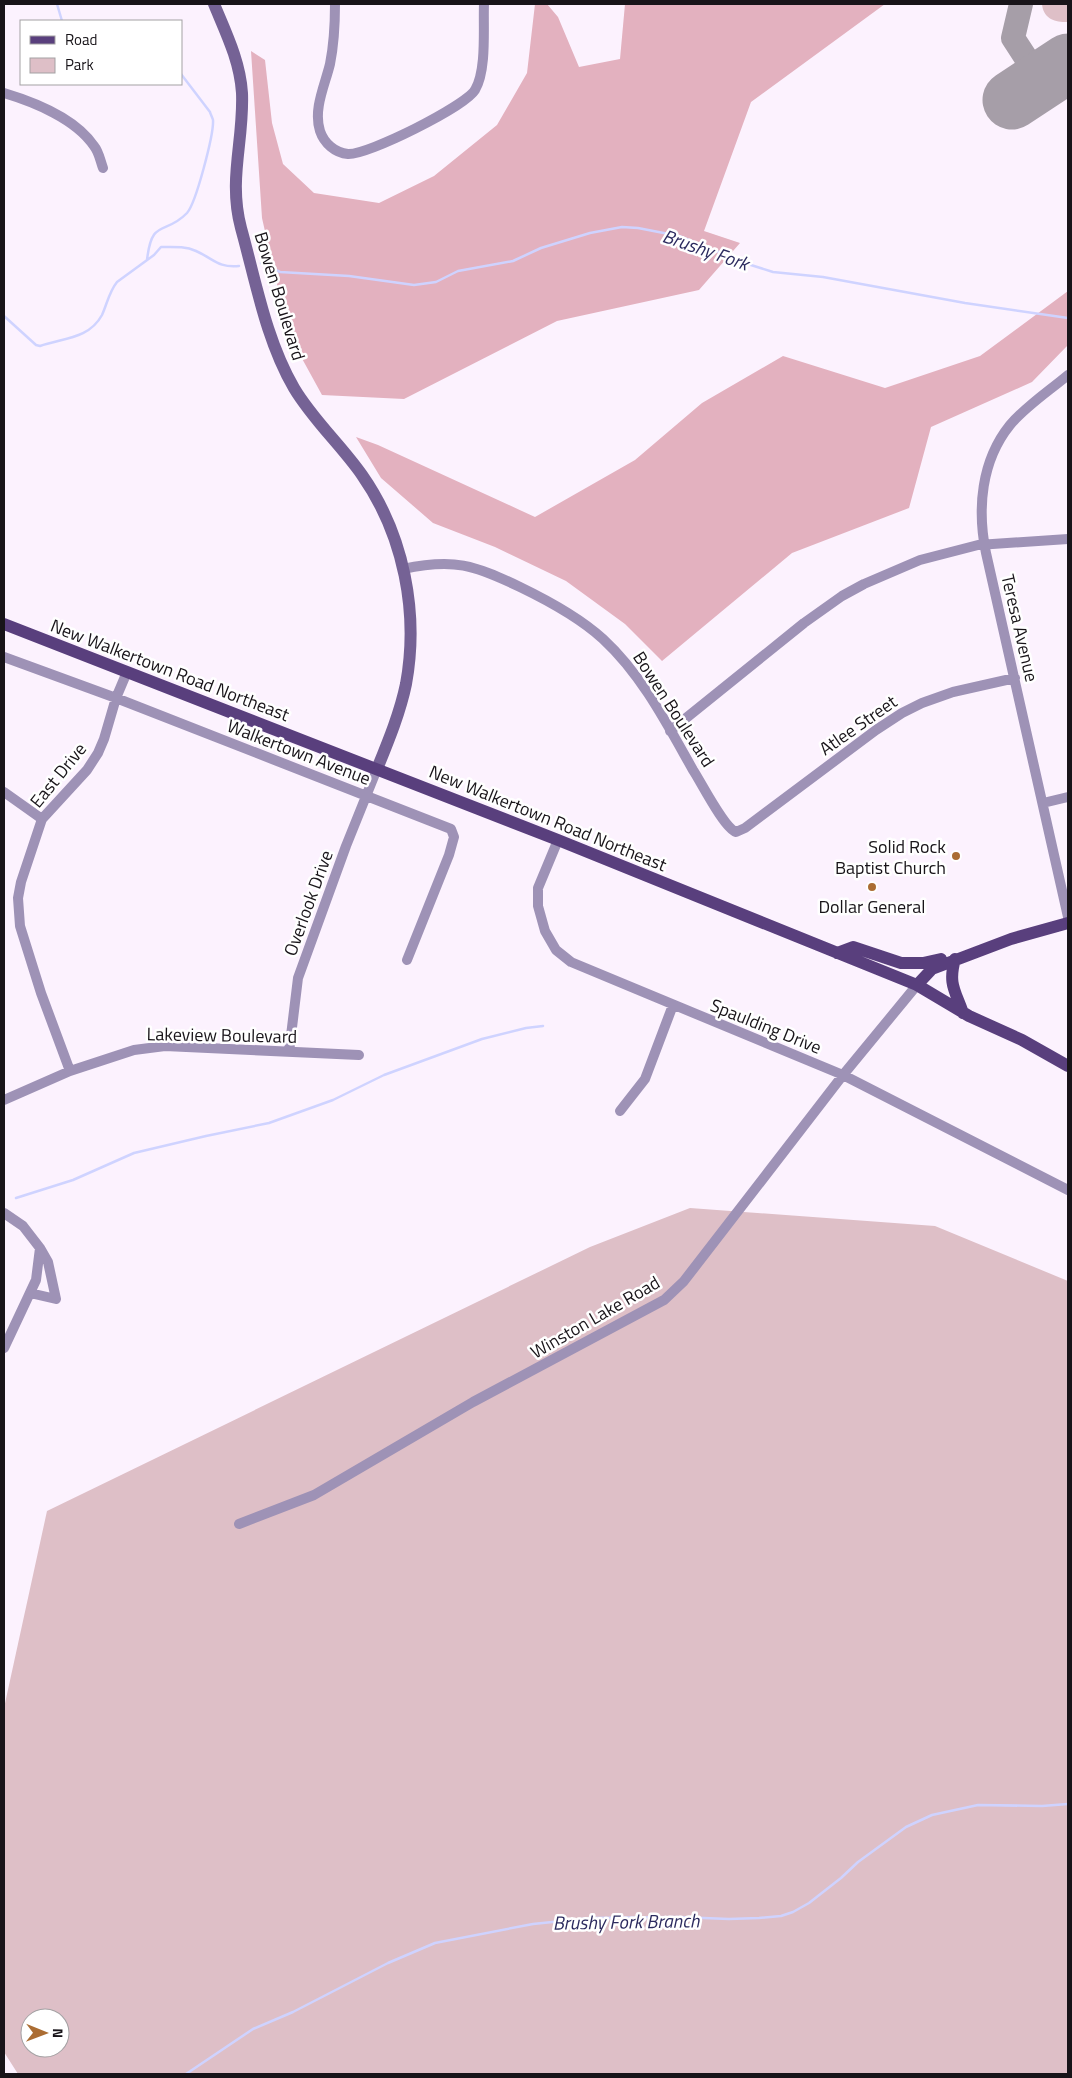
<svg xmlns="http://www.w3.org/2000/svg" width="1072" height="2078" font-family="'Titillium Web',sans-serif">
<rect width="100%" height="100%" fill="#fcf2fe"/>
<!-- green -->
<path fill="#debfc7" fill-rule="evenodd" d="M1042 4H1068V22C1055 23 1043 18 1042 4Z
M690 1208 935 1226 1068 1281V2074H18L4 2052V1708L47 1511 590 1247ZM30 2018H60V2048H30Z"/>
<!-- forest -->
<path fill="#e3b1bf" d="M535 4H547L558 17 579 67 620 59 625 4H885L751 102 704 231 740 243 699 290 557 321 404 399 322 395 288 333 262 218 251 51 265 60 272 123 283 164 314 193 379 203 434 176 497 125 527 73Z
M1068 291V345L1032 382 931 427 909 508 792 553 662 661 625 624 566 581 495 547 433 523 381 478 356 437 378 445 535 517 635 460 702 403 783 356 885 388 980 356Z"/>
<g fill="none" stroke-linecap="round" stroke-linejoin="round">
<!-- stream -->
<path stroke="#cfd3ff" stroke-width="2.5" d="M57 4 62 21
M147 260C152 217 165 236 187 213 196 203 214 134 213 120 213 119 210 113 210 112L181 74
M261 263 280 272 349 276 414 285 436 282 458 271 513 261 541 248 590 233 622 227 638 228 679 236 726 255 735 260 773 272 823 277 965 303 1068 318
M4 316 36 345 40 346C63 338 89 339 102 315 107 304 109 292 117 282L154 255 161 247C173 247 185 246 196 251 214 259 218 268 239 266
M16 1198 73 1180 134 1153 206 1136 269 1123 333 1100 384 1075 482 1039 526 1028 543 1026
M186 2074 253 2029 293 2012 388 1963 435 1943 533 1924 591 1918 678 1917 729 1919 759 1918 781 1916 793 1912 809 1903 841 1878 858 1862 906 1827 932 1815 978 1805 1042 1806 1068 1804"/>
<!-- taxiway -->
<path stroke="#a69ea8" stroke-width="24" d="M1021 4 1013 38 1041 81"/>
<!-- runway -->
<path stroke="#a69ea8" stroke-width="59" d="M1012 100 1068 63"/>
<!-- street -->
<path stroke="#9e92b6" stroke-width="10" d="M335 4C335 24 334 44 330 64 325 85 313 109 320 131 324 143 335 153 348 154 368 155 464 107 475 90 487 70 483 27 484 4
M4 93C34 102 76 119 94 146 99 152 100 160 103 168
M1068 375C1049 391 1026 406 1010 425 981 461 977 509 986 553L1068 917
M403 569C454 558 474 565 520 587 549 601 579 617 603 639 642 675 667 724 693 770 701 782 724 828 736 832L745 828 876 730 902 713 922 703 953 692 1015 678
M4 657 116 698 451 829 454 837 449 855 407 960
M670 731 804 623 842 596 864 584 920 560 978 545 1068 539
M4 792 42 819
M1043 803 1068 797
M558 840 538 888V906L545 931 556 950 571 962 843 1075 1068 1190
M289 1052 298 978 346 846 377 769
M70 1071 41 993 20 926 18 898 21 882 42 819 87 770 98 753 104 739 116 698 127 672
M4 1100 70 1071 134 1050 165 1046 359 1055
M620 1111 645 1079 673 1005
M4 1213 23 1226 40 1248 48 1262 56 1299 30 1293
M4 1348 36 1280 40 1248
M239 1524 314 1495 473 1402 664 1300 684 1281 843 1075 917 985"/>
<!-- secondary -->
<path stroke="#756295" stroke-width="12" d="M214 4C226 33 240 61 242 93 244 141 228 179 241 228 256 282 266 340 294 388 313 420 341 445 362 475 404 535 419 613 406 684 400 713 388 742 377 769"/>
<!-- primary -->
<path stroke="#593f7d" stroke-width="12" d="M4 624 558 840 917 985 969 1016 1022 1040 1068 1066
M837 953 853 947 901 963H923L941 959
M955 959C948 984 955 990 963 1013
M917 985 932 969 1011 939 1068 923"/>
</g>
<!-- markers -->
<g fill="#ab6d33" stroke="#fff" stroke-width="2">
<circle cx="956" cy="856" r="5"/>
<circle cx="872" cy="887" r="5"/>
</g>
<g text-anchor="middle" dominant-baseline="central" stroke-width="5" stroke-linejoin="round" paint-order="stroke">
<!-- street labels -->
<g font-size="18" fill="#181419" stroke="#fff">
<text transform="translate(280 296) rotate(73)">Bowen Boulevard</text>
<text transform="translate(1020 628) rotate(77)">Teresa Avenue</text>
<text transform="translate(170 670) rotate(21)">New Walkertown Road Northeast</text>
<text transform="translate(674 709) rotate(57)">Bowen Boulevard</text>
<text transform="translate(858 725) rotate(-35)">Atlee Street</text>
<text transform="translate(299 752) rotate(21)">Walkertown Avenue</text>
<text transform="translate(58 775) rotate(-51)">East Drive</text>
<text transform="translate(548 818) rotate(22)">New Walkertown Road Northeast</text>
<text transform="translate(308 903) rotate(-70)">Overlook Drive</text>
<text transform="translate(766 1026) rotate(22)">Spaulding Drive</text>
<text transform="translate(222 1035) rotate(1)">Lakeview Boulevard</text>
<text transform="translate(595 1317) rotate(-30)">Winston Lake Road</text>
</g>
<!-- poi labels -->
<g font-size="18" fill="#181419" stroke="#fff" text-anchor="end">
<text x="946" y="846">Solid Rock<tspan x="946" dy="21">Baptist Church</tspan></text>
<text x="872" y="906" text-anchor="middle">Dollar General</text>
</g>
<!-- water labels -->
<g font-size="19" font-style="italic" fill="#2c2b5f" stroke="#fff">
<text transform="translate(706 249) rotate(19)">Brushy Fork</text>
<text transform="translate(626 1921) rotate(-1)">Brushy Fork Branch</text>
</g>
</g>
<!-- border -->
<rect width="1072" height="2078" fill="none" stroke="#181419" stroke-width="10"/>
<!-- legend -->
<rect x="20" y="20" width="162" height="65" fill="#ffffff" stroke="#a3a1a3"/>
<rect x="30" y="36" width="25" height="8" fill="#593f7d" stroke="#a3a1a3"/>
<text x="65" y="45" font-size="15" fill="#181419">Road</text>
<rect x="30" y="58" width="25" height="15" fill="#debfc7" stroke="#a3a1a3"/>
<text x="65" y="70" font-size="15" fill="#181419">Park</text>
<!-- north arrow -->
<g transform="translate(45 2033) rotate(91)"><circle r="24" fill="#ffffff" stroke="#a3a1a3"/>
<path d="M0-4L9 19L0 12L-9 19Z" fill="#ab6d33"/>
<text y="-8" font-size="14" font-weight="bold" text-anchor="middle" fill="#181419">N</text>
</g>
</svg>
